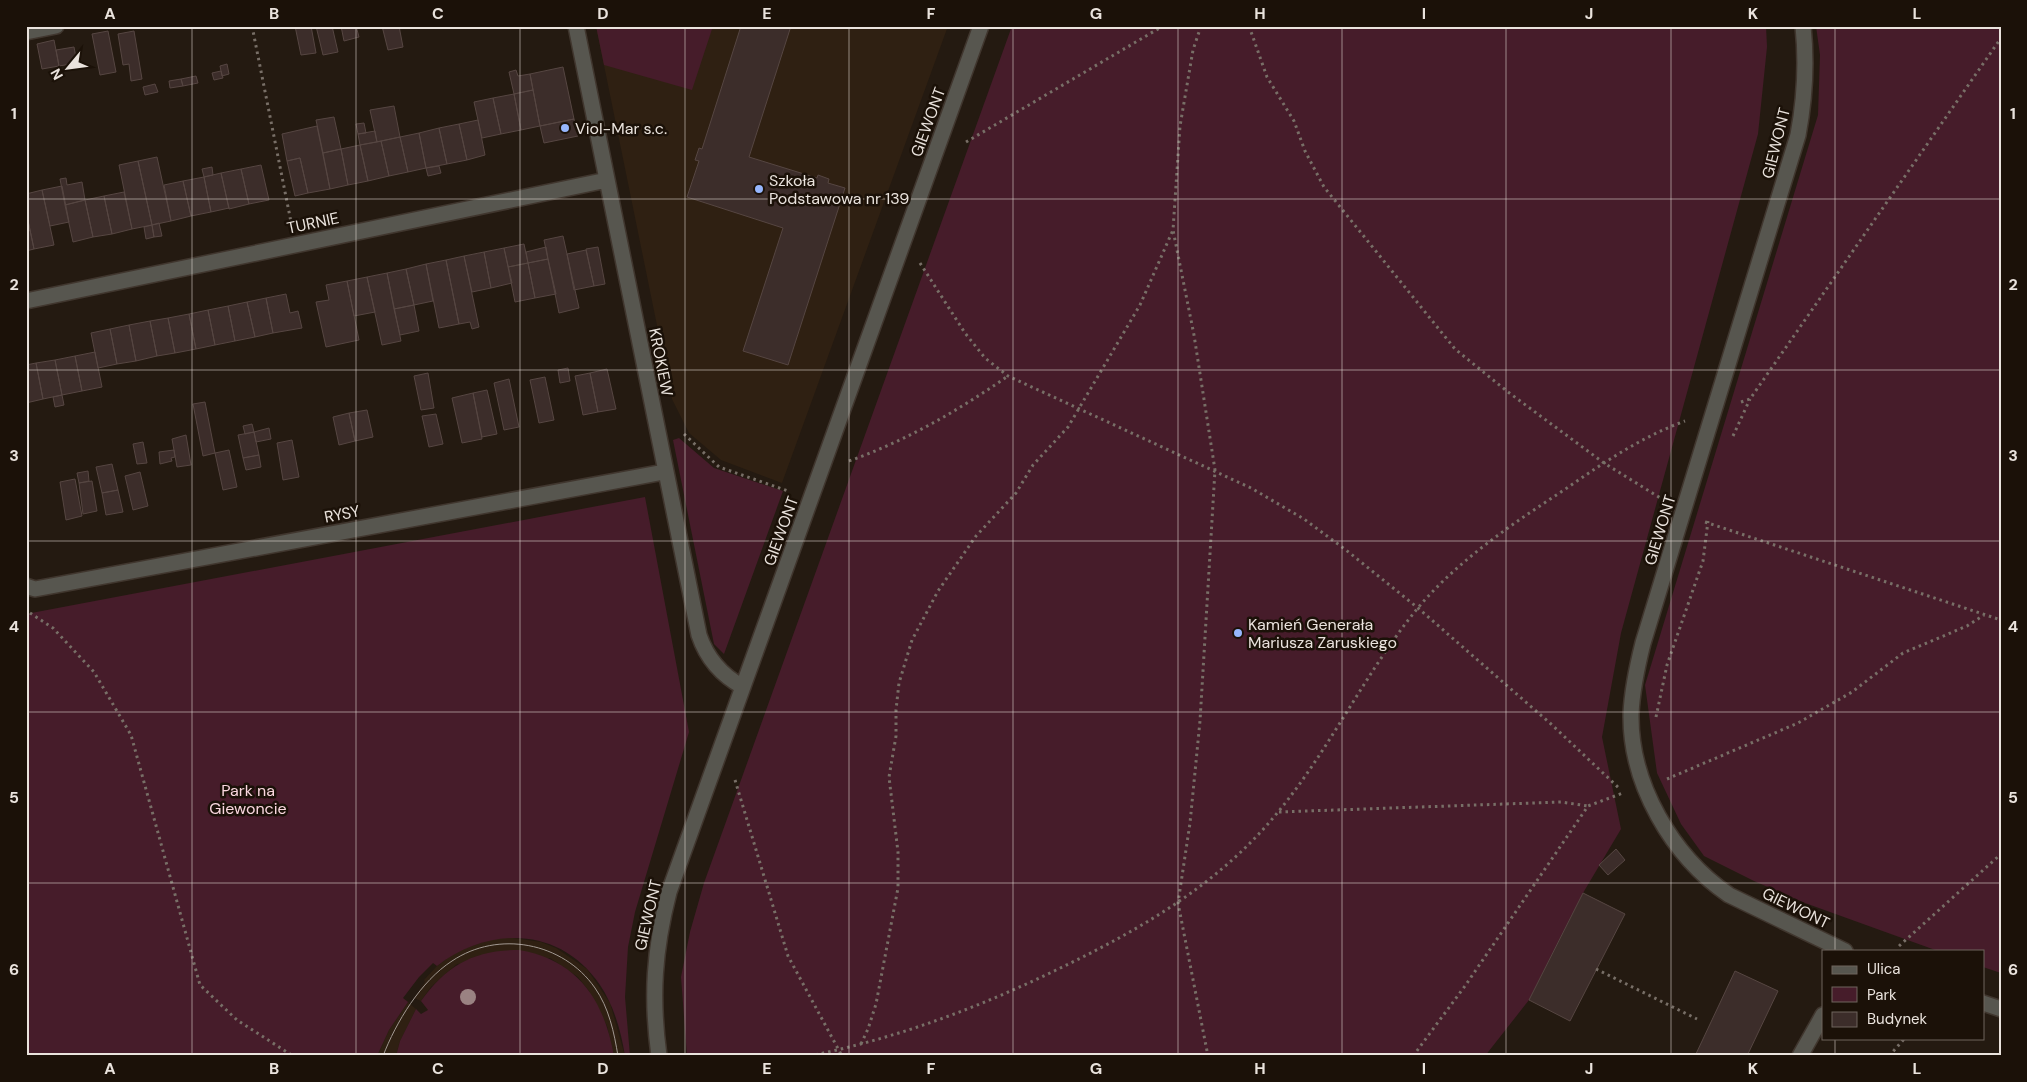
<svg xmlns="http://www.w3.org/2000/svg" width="2027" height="1082" font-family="'DM Sans',sans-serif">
<rect width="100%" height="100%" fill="#241a11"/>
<!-- built -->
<path fill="#2f2012" d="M596 26H948L782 483 721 460 689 433 672 399Z
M507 937 541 942 556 948 587 969 610 1003 625 1056H614L607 1026 589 991 578 977 550 958 457 964 431 987 421 1001 414 998 425 982 424 980 437 966 457 951 489 940Z
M408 1002 416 1009 400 1041 396 1056H377L389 1030Z"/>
<!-- green -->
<path fill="#461c2a" d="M596 26H713L692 90 604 65Z
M1012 26H1766L1767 47 1758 134 1621 633 1602 737 1621 829 1583 893 1529 1000 1485 1056H687L681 977 690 932 704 883Z
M1816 26H2001V973L1983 967V951H1938L1805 903 1754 881 1704 856 1681 824 1657 773 1645 685 1818 115 1820 55Z
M679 438 714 468 783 491 724 654 714 644 673 440Z
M645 497 689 732 635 912 628 947 625 997 630 1056H625C621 1031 614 1006 600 985 560 926 489 926 437 966L433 963 419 977 403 998 408 1002 389 1030 377 1056H26V614Z
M519 950C578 960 604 1000 614 1056H396L400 1041 416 1009 421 1014 428 1010 421 1001C447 965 474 950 519 950Z"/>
<!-- building -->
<path fill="#3c2d2a" stroke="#564642" d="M295 26H311L316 53 301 55Z
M316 26H332L338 52 323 55Z
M341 26H356L359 37 344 41Z
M382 26H399L403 47 388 50Z
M741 26H791L749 157 817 178 818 175 829 179 828 183 845 188 788 365 743 351 783 228 687 197 699 161 695 160 699 148 702 149Z
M108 31 116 72 100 75 92 34Z
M134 31 142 79 131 81 129 64 123 65 118 34Z
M54 40 59 66 42 69 37 44Z
M74 47 77 63 59 66 56 50Z
M227 64 229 74 222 76 220 66Z
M563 67 574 119 540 126 530 74Z
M516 70 518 76 530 74 533 90 514 94 509 72Z
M221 71 223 78 214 80 212 73Z
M196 76 198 83 183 86 181 79Z
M181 79 183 86 170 88 169 81Z
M155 84 158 92 145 95 143 87Z
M533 90 540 126 521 130 514 94Z
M514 94 521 130 501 134 493 98Z
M493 98 501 134 482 138 474 102Z
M394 106 400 137 377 142 370 110Z
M334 117 341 149 323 153 316 120Z
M574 119 578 136 544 143 540 126Z
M478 120 485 155 467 160 459 124Z
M364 123 366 133 358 134 356 124Z
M459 124 467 160 447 164 439 128Z
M317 126 330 189 308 193 300 158 287 161 282 134Z
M439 128 447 164 426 168 419 133Z
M375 131 377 142 360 145 358 134Z
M419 133 426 168 408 172 400 137Z
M400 137 408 172 389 176 381 141Z
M381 141 389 176 368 181 360 145Z
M360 145 368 181 348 185 341 149Z
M341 149 348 185 330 189 323 153Z
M157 157 171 221 152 225 138 161Z
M300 158 308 193 295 196 287 161Z
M138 161 152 225 132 229 119 165Z
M261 165 269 200 249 204 241 169Z
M439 166 441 173 428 176 426 168Z
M212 167 213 175 204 177 202 169Z
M241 169 249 204 229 209 221 173Z
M221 173 229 208 211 212 204 177Z
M204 177 211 212 191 216 183 181Z
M66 178 67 185 82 182 85 200 65 205 60 179Z
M183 181 191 216 171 221 164 185Z
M62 186 69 222 50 226 42 190Z
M42 190 54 245 34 249 26 211V194Z
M124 192 132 229 112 234 104 196Z
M104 196 112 234 93 237 85 200Z
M85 200 93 237 73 242 65 205Z
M26 211 30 230 26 231Z
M159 223 162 236 154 237 152 225Z
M152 225 154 237 146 239 144 227Z
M30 230 34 249 26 251V231Z
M563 236 579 308 559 313 544 240Z
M524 244 528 263 508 267 504 248Z
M546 247 548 259 528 263 526 252Z
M598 247 605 284 594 286 586 249Z
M504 248 512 283 491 288 484 252Z
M586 250 594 286 574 290 567 254Z
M484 252 491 288 472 292 464 256Z
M464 256 479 327 472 329 470 322 459 324 446 260Z
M548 259 556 294 535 298 528 263Z
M446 260 459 324 439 328 426 264Z
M528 263 535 298 515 302 508 267Z
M426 264 433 301 414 305 406 269Z
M406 269 414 305 394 309 387 273Z
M387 273 401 341 382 345 367 277Z
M367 277 375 312 354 316 347 281Z
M347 281 359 340 326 347 316 302 329 300 326 285Z
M286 294 290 313 298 311 302 328 273 333 266 298Z
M266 298 273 333 255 337 247 302Z
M247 302 255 337 235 341 228 306Z
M414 305 419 331 400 335 394 309Z
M228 306 235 341 215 345 208 310Z
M208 310 215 345 196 349 189 314Z
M189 314 196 349 175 353 168 318Z
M168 318 175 353 157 356 150 321Z
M150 321 157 356 136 361 129 325Z
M129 325 136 361 117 364 110 329Z
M110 329 117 364 98 368 91 333Z
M95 352 102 387 82 391 75 356Z
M75 356 82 391 62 395 55 360Z
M55 360 62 395 43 399 36 363Z
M36 363 43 399 26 403V365Z
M568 368 570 381 560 383 558 370Z
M607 369 616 409 598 412 590 373Z
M428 373 434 408 421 410 414 376Z
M590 373 598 412 583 415 575 376Z
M545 377 554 420 539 423 530 380Z
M509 379 519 427 504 430 494 383Z
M487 390 497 434 482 437 473 393Z
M473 393 482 439 462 443 452 398Z
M62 395 64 405 55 407 53 397Z
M205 402 215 453 203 456 193 404Z
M367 410 373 437 355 441 349 413Z
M349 413 355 441 339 445 333 417Z
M436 414 443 444 429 447 422 416Z
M252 424 254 432 245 434 243 426Z
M269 428 271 439 256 442 254 432Z
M254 432 259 455 243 458 238 435Z
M186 435 191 465 177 467 172 439Z
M292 440 299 477 283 480 277 443Z
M143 442 147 463 137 464 133 444Z
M174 450 175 457 171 458 172 461 160 464 159 452Z
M229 450 237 487 223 490 215 453Z
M259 455 261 467 246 470 243 458Z
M112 464 118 490 102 493 96 467Z
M88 471 89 481 79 483 77 473Z
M140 472 148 506 133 510 125 476Z
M75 479 82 516 66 520 60 482Z
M92 481 97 511 83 514 79 483Z
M118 490 123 512 106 515 102 493Z
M1616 849 1625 860 1608 875 1599 865Z
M1583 893 1625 914 1570 1021 1529 1000Z
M1735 971 1778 991 1747 1056H1695Z"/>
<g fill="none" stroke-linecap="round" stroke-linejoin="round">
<defs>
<path id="lane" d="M26 32 56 26"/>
<path id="street" d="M576 26 699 635C707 659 721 675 743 687
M1803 26C1807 64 1805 98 1798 135L1643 643C1637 667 1632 690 1631 714 1630 784 1672 856 1729 895L1845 951
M26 301 607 180
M26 586 35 589 664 472
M1983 1003 2001 1009
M659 1056C651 997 654 950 669 892L981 26
M1800 1056 1823 1015"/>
</defs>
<!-- lane casing -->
<use href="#lane" stroke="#40362e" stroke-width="18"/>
<!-- street casing -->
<use href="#street" stroke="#40362e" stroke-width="18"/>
<!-- path -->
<path stroke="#786f67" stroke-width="3" stroke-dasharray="2.5 4" stroke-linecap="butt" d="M252 26 291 222
M1201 26 1193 50 1180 126 1173 230 1194 335 1215 470 1200 721 1190 823 1178 903 1208 1056
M1249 26 1267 77 1294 121 1305 151 1324 187 1455 349 1508 392 1604 463 1662 499
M966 142 1163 26
M920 263 965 333 985 358 1008 376 1251 488 1304 519 1346 550 1418 608 1551 724 1620 789
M1741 402 1750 399 2001 38
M684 434 719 467 788 491
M1733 436 1750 399
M849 461C906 441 959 410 1008 376
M1705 522 2001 620
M30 613 53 628 94 672 131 735 200 985 237 1020 293 1056
M1656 717 1667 665 1703 561 1708 521
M1667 779 1798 723 1852 692 1903 653 1967 626 1984 615
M735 780 788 956 842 1056
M1279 812 1561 802 1588 806
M1899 946 2001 854
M1596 969 1697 1019
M861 1044 868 1029 876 1004 898 888V852L889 777 896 736V710L899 683 912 640 938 591 976 536 1016 493 1033 465 1068 427 1140 305 1173 230
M809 1056C894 1039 975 1009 1052 972 1136 932 1218 886 1278 812 1330 749 1365 673 1417 609 1457 561 1512 524 1564 490 1603 463 1641 437 1685 421
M1413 1056 1465 986 1588 806 1623 793
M1889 1056 1905 1038"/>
<!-- lane -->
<use href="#lane" stroke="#57564f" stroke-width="15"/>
<!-- street -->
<use href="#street" stroke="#57564f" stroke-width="15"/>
<!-- tram -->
<path stroke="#a29992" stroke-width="1" d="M383 1056C396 1022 421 981 452 961 498 930 563 942 595 988 609 1008 614 1032 618 1056"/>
</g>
<!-- trees -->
<circle fill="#9a8282" cx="468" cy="997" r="8"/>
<!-- grid -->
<path fill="none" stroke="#eae3dd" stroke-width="1" stroke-opacity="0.55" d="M192 26V1056M356 26V1056M520 26V1056M685 26V1056M849 26V1056M1013 26V1056M1178 26V1056M1342 26V1056M1506 26V1056M1671 26V1056M1835 26V951M26 199H2001M26 370H2001M26 541H2001M26 712H2001M26 883H2001M1835 1038V1056"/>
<!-- markers -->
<g fill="#96b6fd" stroke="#1b1108" stroke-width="2">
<circle cx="565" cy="128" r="5"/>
<circle cx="759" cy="189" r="5"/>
<circle cx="1238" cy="633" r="5"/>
</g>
<g text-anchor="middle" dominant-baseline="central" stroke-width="5" stroke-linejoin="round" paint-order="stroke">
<!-- street labels -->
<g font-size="16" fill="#eae3dd" stroke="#1b1108">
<text transform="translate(928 122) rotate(-70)">GIEWONT</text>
<text transform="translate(1776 143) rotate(-76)">GIEWONT</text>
<text transform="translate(313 223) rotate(-12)">TURNIE</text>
<text transform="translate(661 362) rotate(79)">KROKIEW</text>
<text transform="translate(342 514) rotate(-11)">RYSY</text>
<text transform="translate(1660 530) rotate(-73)">GIEWONT</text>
<text transform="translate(781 531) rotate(-70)">GIEWONT</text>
<text transform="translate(1796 908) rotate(26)">GIEWONT</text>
<text transform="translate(648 915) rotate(-77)">GIEWONT</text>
</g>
<!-- poi labels -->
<g font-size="16" fill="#eae3dd" stroke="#1b1108" text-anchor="start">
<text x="575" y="128">Viol-Mar s.c.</text>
<text x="769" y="180">Szkoła<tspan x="769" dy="18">Podstawowa nr 139</tspan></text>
<text x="1248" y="624">Kamień Generała<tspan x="1248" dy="18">Mariusza Zaruskiego</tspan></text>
</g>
<!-- park labels -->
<g font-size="16" fill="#fad7df" stroke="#1b1108">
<text x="248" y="790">Park na<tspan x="248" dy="18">Giewoncie</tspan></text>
</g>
</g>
<!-- border -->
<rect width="2027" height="1082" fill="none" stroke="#1b1108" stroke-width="55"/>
<!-- legend -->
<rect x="1822" y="950" width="162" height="90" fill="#1b1108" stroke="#6e655d"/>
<rect x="1832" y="966" width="25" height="8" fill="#57564f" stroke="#6e655d"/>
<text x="1867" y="974" font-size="15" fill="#eae3dd">Ulica</text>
<rect x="1832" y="987" width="25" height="15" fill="#461c2a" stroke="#6e655d"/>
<text x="1867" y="1000" font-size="15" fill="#eae3dd">Park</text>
<rect x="1832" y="1012" width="25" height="15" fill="#3c2d2a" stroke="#6e655d"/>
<text x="1867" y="1024" font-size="15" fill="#eae3dd">Budynek</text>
<!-- north arrow -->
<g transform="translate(68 68) rotate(241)" stroke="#1b1108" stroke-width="4" paint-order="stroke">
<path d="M0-4L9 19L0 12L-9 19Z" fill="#eae3dd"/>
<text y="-8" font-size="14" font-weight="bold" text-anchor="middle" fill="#eae3dd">N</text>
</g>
<rect x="28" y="28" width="1972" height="1026" fill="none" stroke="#eae3dd" stroke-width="2"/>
<g font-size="16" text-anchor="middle" font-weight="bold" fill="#eae3dd">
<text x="110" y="19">A</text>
<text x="274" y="19">B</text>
<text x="438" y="19">C</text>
<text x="603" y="19">D</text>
<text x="767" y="19">E</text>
<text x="931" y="19">F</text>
<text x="1096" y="19">G</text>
<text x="1260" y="19">H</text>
<text x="1424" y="19">I</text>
<text x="1589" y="19">J</text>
<text x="1753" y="19">K</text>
<text x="1917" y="19">L</text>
<text x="14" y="119">1</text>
<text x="2013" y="119">1</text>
<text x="14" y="290">2</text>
<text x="2013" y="290">2</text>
<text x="14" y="461">3</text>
<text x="2013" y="461">3</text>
<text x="14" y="632">4</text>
<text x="2013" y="632">4</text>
<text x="14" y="803">5</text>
<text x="2013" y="803">5</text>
<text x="14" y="975">6</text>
<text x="2013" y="975">6</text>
<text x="110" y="1074">A</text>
<text x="274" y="1074">B</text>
<text x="438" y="1074">C</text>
<text x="603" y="1074">D</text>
<text x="767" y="1074">E</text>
<text x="931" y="1074">F</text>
<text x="1096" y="1074">G</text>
<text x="1260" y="1074">H</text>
<text x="1424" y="1074">I</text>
<text x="1589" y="1074">J</text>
<text x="1753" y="1074">K</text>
<text x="1917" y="1074">L</text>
</g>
</svg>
